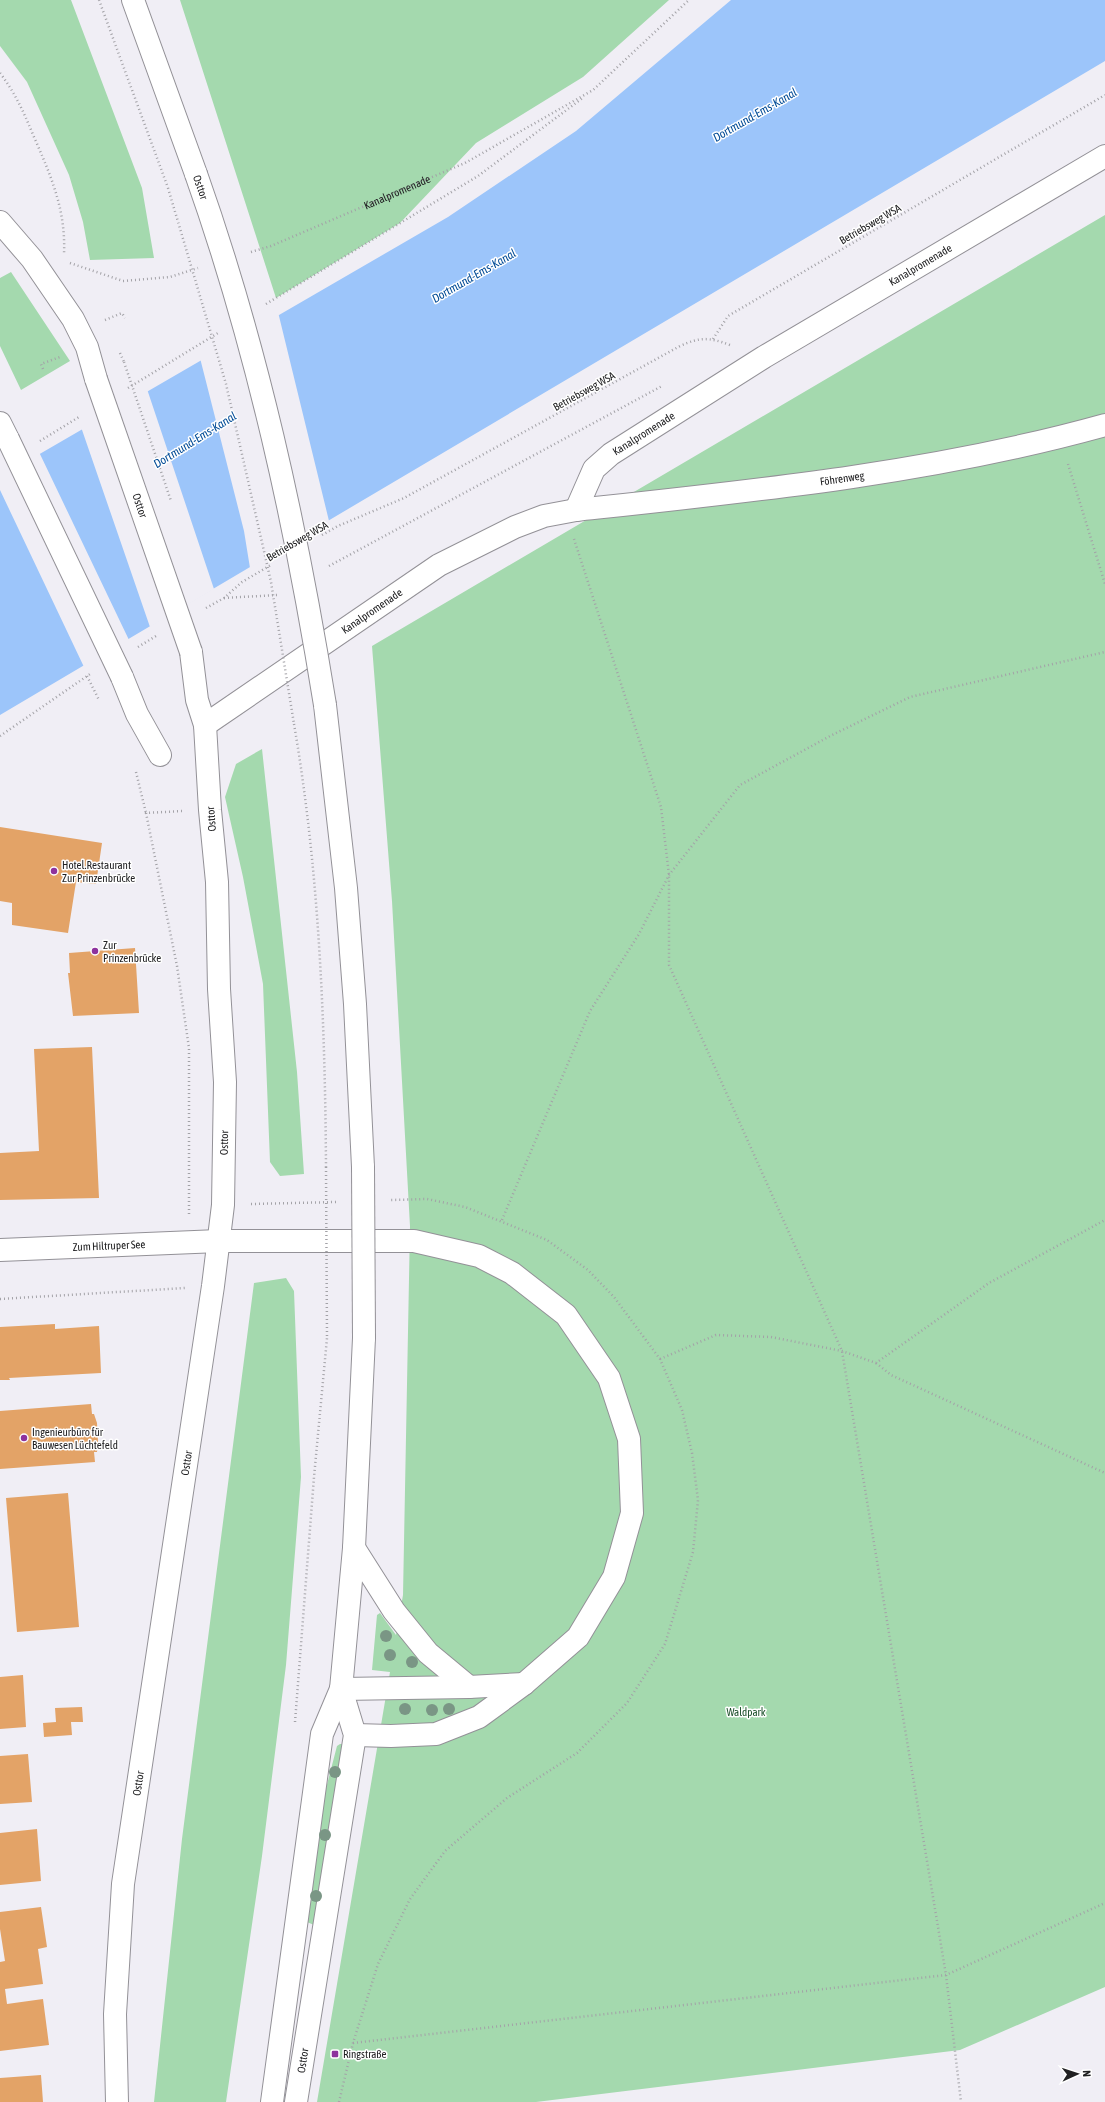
<svg xmlns="http://www.w3.org/2000/svg" width="1105" height="2102" font-family="'Asap Condensed',sans-serif">
<rect width="100%" height="100%" fill="#f0eef5"/>
<!-- green -->
<path fill="#a4d9ae" d="M0 0H71L142 188 154 258 90 260 83 222 69 175 27 82 0 46Z
M180 0H669L583 77 476 143 400 223 276 298Z
M1105 215V1987L960 2050 536 2102H317L390 1672 372 1670 377 1615 380 1613 396 1635 403 1595 410 1226 392 901 372 646Z
M11 272 70 361 21 390 0 346V278Z
M262 749 297 1072 304 1174 280 1176 270 1162 263 984 243 877 225 797 236 764Z
M286 1278 294 1291 301 1477 286 1665 262 1856 226 2102H154L182 1839 254 1283Z
M340 1744H344L314 1925 307 1922 323 1800 337 1746Z"/>
<!-- water -->
<path fill="#9cc5fa" d="M731 0H1105V61L0 715V477L448 217 576 131Z"/>
<!-- pier -->
<path fill="#f0eef5" d="M278 312 329 521 250 568 244 531 200 358Z
M147 389 214 589 150 627 81 427Z
M39 452 129 640 84 667 0 490V475Z"/>
<!-- building -->
<path fill="#e3a367" d="M0 827 102 843 96 884 76 882 68 933 12 925V903L0 901Z
M135 948 139 1013 73 1016 68 973H70L69 953Z
M92 1047 99 1198 0 1200V1153L39 1151 34 1049Z
M55 1324V1329L99 1326 101 1373 9 1378 10 1380H0V1327Z
M91 1404 92 1414H94L97 1423 98 1442 97 1452H94L95 1462 0 1469V1411Z
M68 1493 79 1627 17 1632 6 1498Z
M23 1675 26 1727 0 1729V1677Z
M82 1707 83 1722H71L72 1735 44 1737 43 1723 56 1722 55 1708Z
M28 1754 32 1802 0 1804V1756Z
M37 1829 41 1881 0 1885V1833Z
M41 1907 47 1947 38 1949 43 1984 5 1989 7 2004 43 1999 49 2045 0 2051V1962L5 1961 0 1929V1912Z
M41 2075 43 2102H0V2078Z"/>
<g fill="none" stroke-linecap="round" stroke-linejoin="round">
<defs>
<g id="minor">
<path d="M0 222 32 259 73 319 87 347 96 379"/>
<path d="M0 423 8 439"/>
<path id="s2" d="M576 510 594 469 611 454 764 357 1105 156"/>
<path d="M122 677 137 714 160 755"/>
<path id="s3" d="M205 725 439 565 515 527 544 516 576 510C753 491 933 473 1105 425"/>
<path id="s4" d="M0 1250 219 1241"/>
<path id="s5" d="M117 2102 115 2014 123 1884 213 1286 223 1205 225 1082 219 989 217 882 210 810 205 725 197 700 191 652"/>
</g>
<g id="secondary">
<path d="M133 0 196 174"/>
<path d="M325 705 346 888 355 1004 363 1167"/>
<path d="M219 1241H414L479 1256 512 1273 566 1315 609 1378 629 1439 632 1513 614 1577 578 1637 524 1684 479 1717 436 1734 391 1736 355 1735"/>
<path d="M354 1548 394 1611 428 1653 469 1687"/>
<path d="M341 1689 469 1687 524 1684"/>
<path d="M272 2102 322 1734 341 1689 354 1548 364 1338"/>
<path id="s6" d="M296 2102 355 1735 341 1689"/>
</g>
</defs>
<!-- minor casing -->
<use href="#minor" stroke="#939197" stroke-width="24"/>
<!-- secondary casing -->
<use href="#secondary" stroke="#939197" stroke-width="24"/>
<!-- path -->
<g stroke="#a3a2a7" stroke-width="2.5" stroke-dasharray="1 3" stroke-linecap="butt">
<path d="M99 0 168 188"/>
<path d="M0 73C16 94 24 113 34 137 51 176 66 210 64 254"/>
<path id="s1" d="M251 252 271 246 465 163 593 90 689 0"/>
<path d="M70 263 123 281 170 277 198 268"/>
<path d="M266 304 478 176 584 97"/>
<path d="M105 320 122 313 125 318"/>
<path d="M713 339 728 316 1105 95"/>
<path d="M120 353 124 362"/>
<path d="M43 369 41 364 60 357"/>
<path d="M128 388 218 333"/>
<path d="M40 441 79 417"/>
<path d="M1068 464 1105 584"/>
<path d="M322 535 338 526 404 498 680 346C700 337 709 337 730 345"/>
<path d="M574 539 661 807 669 875V965L842 1351 946 1975 961 2102"/>
<path d="M329 566 662 386"/>
<path d="M224 598 277 595"/>
<path d="M206 608 224 598 242 582 271 565"/>
<path d="M138 647 156 636"/>
<path d="M87 676 99 700"/>
<path d="M294 724C319 870 325 1019 326 1167"/>
<path d="M0 736 90 674"/>
<path d="M136 772 146 813"/>
<path d="M182 811 146 813 177 966 189 1048V1214"/>
<path d="M251 1204 336 1202"/>
<path d="M502 1220 590 1011 639 934 669 875 740 785 832 735 910 697 1105 652"/>
<path d="M0 1299 185 1288"/>
<path d="M660 1359 716 1335 771 1337 842 1351 876 1363 989 1283 1105 1220"/>
<path d="M876 1363 891 1375 1105 1473"/>
<path d="M295 1722 314 1477 327 1338"/>
<path d="M353 2043 946 1975 1105 1903"/>
<path d="M339 2102 353 2043 378 1964 410 1899 445 1851 507 1798 577 1753 627 1703 665 1644 693 1552 698 1500 692 1453 682 1410 660 1359 614 1297 588 1270 547 1240 465 1207 427 1199 391 1200"/>
</g>
<!-- minor -->
<use href="#minor" stroke="#fff" stroke-width="22"/>
<!-- secondary -->
<use href="#secondary" stroke="#fff" stroke-width="22"/>
<defs>
<g id="minor-bridge">
<path id="s7" d="M96 379 191 652"/>
<path d="M8 439 122 677"/>
</g>
<g id="secondary-bridge">
<path id="s8" d="M196 174C257 346 296 525 325 705"/>
<path d="M363 1167 364 1338"/>
</g>
</defs>
<!-- minor-bridge casing -->
<use href="#minor-bridge" stroke="#939197" stroke-width="24" stroke-linecap="butt"/>
<!-- secondary-bridge casing -->
<use href="#secondary-bridge" stroke="#939197" stroke-width="24" stroke-linecap="butt"/>
<!-- path-bridge -->
<path stroke="#a3a2a7" stroke-width="2.5" stroke-dasharray="1 3" stroke-linecap="butt" d="M168 188 226 384 271 582 294 724
M124 362 171 501
M326 1167 327 1338"/>
<!-- minor-bridge -->
<use href="#minor-bridge" stroke="#fff" stroke-width="22"/>
<!-- secondary-bridge -->
<use href="#secondary-bridge" stroke="#fff" stroke-width="22"/>
</g>
<!-- trees -->
<g fill="#7a9685">
<circle cx="386" cy="1636" r="6"/>
<circle cx="390" cy="1655" r="6"/>
<circle cx="412" cy="1662" r="6"/>
<circle cx="405" cy="1709" r="6"/>
<circle cx="449" cy="1709" r="6"/>
<circle cx="432" cy="1710" r="6"/>
<circle cx="335" cy="1772" r="6"/>
<circle cx="325" cy="1835" r="6"/>
<circle cx="316" cy="1896" r="6"/>
</g>
<!-- markers -->
<g fill="#8d329d" stroke="#fff" stroke-width="1.5">
<circle cx="54" cy="871" r="4"/>
<circle cx="95" cy="951" r="4"/>
<circle cx="24" cy="1438" r="4"/>
<rect x="331" y="2050" width="8" height="8" rx="2"/>
</g>
<g text-anchor="middle" dominant-baseline="central" stroke-width="3" stroke-linejoin="round" paint-order="stroke">
<!-- street labels -->
<g font-size="11" fill="#202022" stroke="#fff">
<text stroke="none"><textPath href="#s8" startOffset="14">Osttor</textPath></text>
<text stroke="none"><textPath href="#s1" startOffset="158">Kanalpromenade</textPath></text>
<text transform="translate(870 224) rotate(-30)">Betriebsweg WSA</text>
<text stroke="none"><textPath href="#s2" startOffset="430">Kanalpromenade</textPath></text>
<text transform="translate(584 391) rotate(-29)">Betriebsweg WSA</text>
<text stroke="none"><textPath href="#s2" startOffset="106">Kanalpromenade</textPath></text>
<text stroke="none"><textPath href="#s3" startOffset="700">Föhrenweg</textPath></text>
<text stroke="none"><textPath href="#s7" startOffset="134">Osttor</textPath></text>
<text transform="translate(297 541) rotate(-30)">Betriebsweg WSA</text>
<text stroke="none"><textPath href="#s3" startOffset="202">Kanalpromenade</textPath></text>
<text transform="translate(211 819) rotate(-95)">Osttor</text>
<text stroke="none"><textPath href="#s5" startOffset="967">Osttor</textPath></text>
<text stroke="none"><textPath href="#s4" startOffset="109">Zum Hiltruper See</textPath></text>
<text stroke="none"><textPath href="#s5" startOffset="644">Osttor</textPath></text>
<text stroke="none"><textPath href="#s5" startOffset="320">Osttor</textPath></text>
<text stroke="none"><textPath href="#s6" startOffset="42">Osttor</textPath></text>
</g>
<!-- poi labels -->
<g font-size="11" fill="#202022" stroke="#fff" text-anchor="start">
<text x="62" y="865">Hotel.Restaurant<tspan x="62" dy="13">Zur Prinzenbrücke</tspan></text>
<text x="103" y="945">Zur<tspan x="103" dy="13">Prinzenbrücke</tspan></text>
<text x="32" y="1432">Ingenieurbüro für<tspan x="32" dy="13">Bauwesen Lüchtefeld</tspan></text>
<text x="343" y="2054">Ringstraße</text>
</g>
<!-- park labels -->
<g font-size="11" fill="#1a4e29" stroke="#fff">
<text x="746" y="1712">Waldpark</text>
</g>
<!-- water labels -->
<g font-size="12" font-style="italic" fill="#014b96" stroke="#fff">
<text transform="translate(755 115) rotate(-30)">Dortmund-Ems-Kanal</text>
<text transform="translate(474 276) rotate(-30)">Dortmund-Ems-Kanal</text>
<text transform="translate(195 440) rotate(-32)">Dortmund-Ems-Kanal</text>
</g>
</g>
<!-- north arrow -->
<g transform="translate(1077 2074) rotate(87)" stroke="#ffffff" stroke-width="3" paint-order="stroke">
<path d="M0-3L7 15L0 10L-7 15Z" fill="#202022"/>
<text y="-6" font-size="11" font-weight="bold" text-anchor="middle" fill="#202022">N</text>
</g>
</svg>
